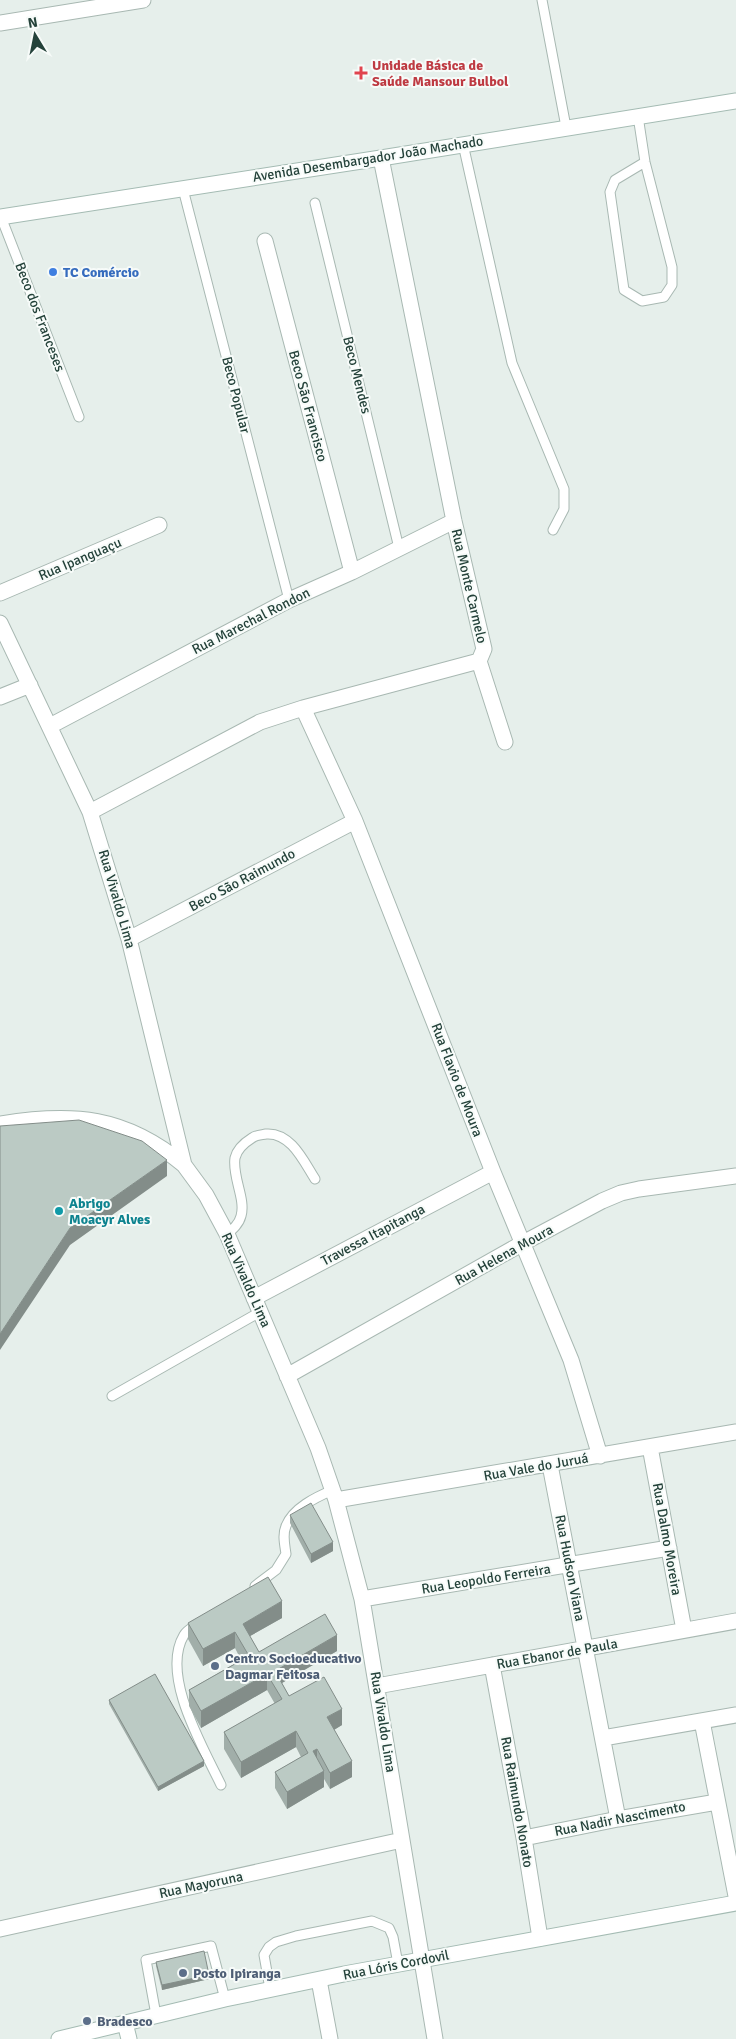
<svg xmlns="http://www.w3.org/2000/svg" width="736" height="2039" font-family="Signika,sans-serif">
<rect width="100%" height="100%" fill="#e6efeb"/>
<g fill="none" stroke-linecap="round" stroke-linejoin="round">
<defs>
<path id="lane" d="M542 0 566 127
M638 116 645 162 672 267V285L664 297 642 301 624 290 610 192 615 180 645 162
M463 144 512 363 564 489V509L553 530
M183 189 289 600
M315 203 399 548
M1 217 79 417
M227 1234C233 1229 239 1224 241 1216 246 1199 232 1177 235 1158 237 1149 244 1143 252 1138 256 1135 261 1135 266 1134 291 1132 304 1162 315 1179
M112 1396 260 1312
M255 1586 276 1570 286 1554C285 1546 282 1535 286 1526 293 1508 316 1497 333 1490
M196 1625C192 1628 187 1630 184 1635 160 1675 203 1747 221 1785
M270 1989 264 1955 269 1947 276 1942 296 1936 372 1921 389 1928 393 1937 398 1964
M156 2015 146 1960 211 1946 225 1999"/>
<path id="street" d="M0 23 143 0
M265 241 352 572
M0 593 159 525
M0 623 90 812 129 939 184 1165 206 1195 227 1234 318 1448 336 1500 362 1599 435 2039
M479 661 505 742
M0 697 30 685
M303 708 355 821 493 1172 571 1360 600 1456
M50 726 289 600 352 572 454 521
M90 812 260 722 303 708 479 661 484 649 454 521 381 158
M129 939 355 821
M0 1124C73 1112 125 1116 184 1165
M254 1298 493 1172
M287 1376 523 1243 602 1201 621 1193 639 1189 736 1176
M650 1447 684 1630
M550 1465 618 1819
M336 1500 736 1432
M362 1599 669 1548
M492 1665 524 1838 540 1938
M377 1686 736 1621
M702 1721 736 1896
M603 1738 736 1715
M524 1838 618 1819 717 1802
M0 1929 402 1840
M319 1980 330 2039"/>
<path id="secondary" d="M0 217 381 158 736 101
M125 2023 129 2039
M59 2039 225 1999 344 1974 736 1903"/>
</defs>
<!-- lane casing -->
<use href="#lane" stroke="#a8b8b2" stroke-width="11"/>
<!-- street casing -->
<use href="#street" stroke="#a8b8b2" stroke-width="17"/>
<!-- secondary casing -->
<use href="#secondary" stroke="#a4bbb3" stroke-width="17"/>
<!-- lane -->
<use href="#lane" stroke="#fff" stroke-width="9"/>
<!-- street -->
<use href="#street" stroke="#fff" stroke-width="15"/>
<!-- secondary -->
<use href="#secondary" stroke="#fff" stroke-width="15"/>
</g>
<!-- wall -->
<path fill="#a1aea9" d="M290 1515 333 1551 311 1563 290 1523Z
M282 1618 250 1636 259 1652 337 1651 282 1683 289 1696 342 1725 334 1730 352 1777 330 1789 324 1779V1787L287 1809 275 1788V1772L301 1757 296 1747 241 1778 224 1749V1732L275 1704 267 1690 201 1728 189 1706V1690L241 1660 235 1648 203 1666 188 1639V1623Z
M109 1700 204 1766 158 1791 109 1704Z
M156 1962 209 1979 162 1990 156 1966Z"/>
<!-- shaded-wall -->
<path fill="#838d89" d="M167 1160V1176L70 1245 0 1350V1334L70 1228Z
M333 1542V1551L311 1563V1554Z
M282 1601V1618L243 1640V1624Z
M235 1632V1648L203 1666V1649Z
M337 1635V1651L275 1687V1671Z
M267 1674V1690L201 1728V1711Z
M342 1709V1725L327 1734V1717Z
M296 1731V1747L241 1778V1762Z
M317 1749V1765L313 1751Z
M204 1761V1766L158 1791V1787Z
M352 1761V1777L330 1789V1773Z
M324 1771V1787L287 1809V1792Z
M209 1975V1979L162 1990V1985Z"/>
<!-- building -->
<path fill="#bbcac4" stroke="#838d89" d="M79 1120 142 1141 167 1160 70 1228 0 1334V1126Z
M311 1503 333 1542 311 1554 290 1515Z
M268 1577 282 1601 243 1624 259 1652 325 1614 337 1635 275 1671 289 1696 324 1677 342 1709 327 1717 352 1761 330 1773 317 1749 313 1751 324 1771 287 1792 275 1772 308 1753 296 1731 241 1762 224 1732 282 1699 267 1674 201 1711 189 1690 249 1656 235 1632 203 1649 188 1623Z
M155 1674 204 1761 158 1787 109 1700Z
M204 1951 209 1975 162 1985 156 1962Z"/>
<!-- markers -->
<path fill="#e0444e" stroke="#f7fbf9" stroke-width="2" d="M358.5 65.5h5v5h5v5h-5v5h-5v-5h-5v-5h5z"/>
<circle fill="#3f7fe0" stroke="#f7fbf9" stroke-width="2" cx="53" cy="272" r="5"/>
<circle fill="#0f9aa8" stroke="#f7fbf9" stroke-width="2" cx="59" cy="1211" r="5"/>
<g fill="#5c6f8a" stroke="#f7fbf9" stroke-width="2">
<circle cx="215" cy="1666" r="5"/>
<circle cx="183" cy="1973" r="5"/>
<circle cx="87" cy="2021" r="5"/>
</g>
<g text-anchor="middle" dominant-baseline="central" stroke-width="4" stroke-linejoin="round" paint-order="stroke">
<!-- health labels -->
<g font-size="14" font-weight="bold" fill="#be3a42" stroke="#f7fbf9" text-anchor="start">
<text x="372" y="65">Unidade Básica de<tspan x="372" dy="16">Saúde Mansour Bulbol</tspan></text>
</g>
<!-- street labels -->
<g font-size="14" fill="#24423a" stroke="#f7fbf9">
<text transform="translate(368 159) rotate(-9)">Avenida Desembargador João Machado</text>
<text transform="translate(40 317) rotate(69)">Beco dos Franceses</text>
<text transform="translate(357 375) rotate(76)">Beco Mendes</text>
<text transform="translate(236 395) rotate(76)">Beco Popular</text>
<text transform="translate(308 406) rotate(75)">Beco São Francisco</text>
<text transform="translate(80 559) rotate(-23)">Rua Ipanguaçu</text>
<text transform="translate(469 586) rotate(77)">Rua Monte Carmelo</text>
<text transform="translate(251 621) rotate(-27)">Rua Marechal Rondon</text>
<text transform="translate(242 880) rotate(-28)">Beco São Raimundo</text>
<text transform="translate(117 899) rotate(74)">Rua Vivaldo Lima</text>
<text transform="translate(457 1080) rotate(69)">Rua Flavio de Moura</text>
<text transform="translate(373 1235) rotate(-28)">Travessa Itapitanga</text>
<text transform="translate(504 1255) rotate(-29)">Rua Helena Moura</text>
<text transform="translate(246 1280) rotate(66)">Rua Vivaldo Lima</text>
<text transform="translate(536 1467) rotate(-10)">Rua Vale do Juruá</text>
<text transform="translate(667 1539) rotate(80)">Rua Dalmo Moreira</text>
<text transform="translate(570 1568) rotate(79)">Rua Hudson Viana</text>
<text transform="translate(486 1579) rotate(-9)">Rua Leopoldo Ferreira</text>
<text transform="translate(557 1654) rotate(-10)">Rua Ebanor de Paula</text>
<text transform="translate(383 1722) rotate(81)">Rua Vivaldo Lima</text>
<text transform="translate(517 1802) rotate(80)">Rua Raimundo Nonato</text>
<text transform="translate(620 1819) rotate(-11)">Rua Nadir Nascimento</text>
<text transform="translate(201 1885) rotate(-12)">Rua Mayoruna</text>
<text transform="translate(396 1965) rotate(-11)">Rua Lóris Cordovil</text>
</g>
<!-- shop labels -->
<g font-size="14" font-weight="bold" fill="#366cbe" stroke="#f7fbf9" text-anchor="start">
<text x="63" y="272">TC Comércio</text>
</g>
<!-- culture labels -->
<g font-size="14" font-weight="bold" fill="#0d838f" stroke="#f7fbf9" text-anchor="start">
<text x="69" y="1203">Abrigo<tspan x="69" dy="16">Moacyr Alves</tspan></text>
</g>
<!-- service labels -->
<g font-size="14" font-weight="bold" fill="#4e5e75" stroke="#f7fbf9" text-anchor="start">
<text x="225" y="1658">Centro Socioeducativo<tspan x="225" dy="16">Dagmar Feitosa</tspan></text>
<text x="193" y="1973">Posto Ipiranga</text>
<text x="97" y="2021">Bradesco</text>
</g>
</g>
<!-- north arrow -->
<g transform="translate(35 35) rotate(350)" stroke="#f7fbf9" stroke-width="4" paint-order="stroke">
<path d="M0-4L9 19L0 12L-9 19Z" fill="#24423a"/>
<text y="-8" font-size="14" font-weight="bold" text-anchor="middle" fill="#24423a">N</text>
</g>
</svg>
